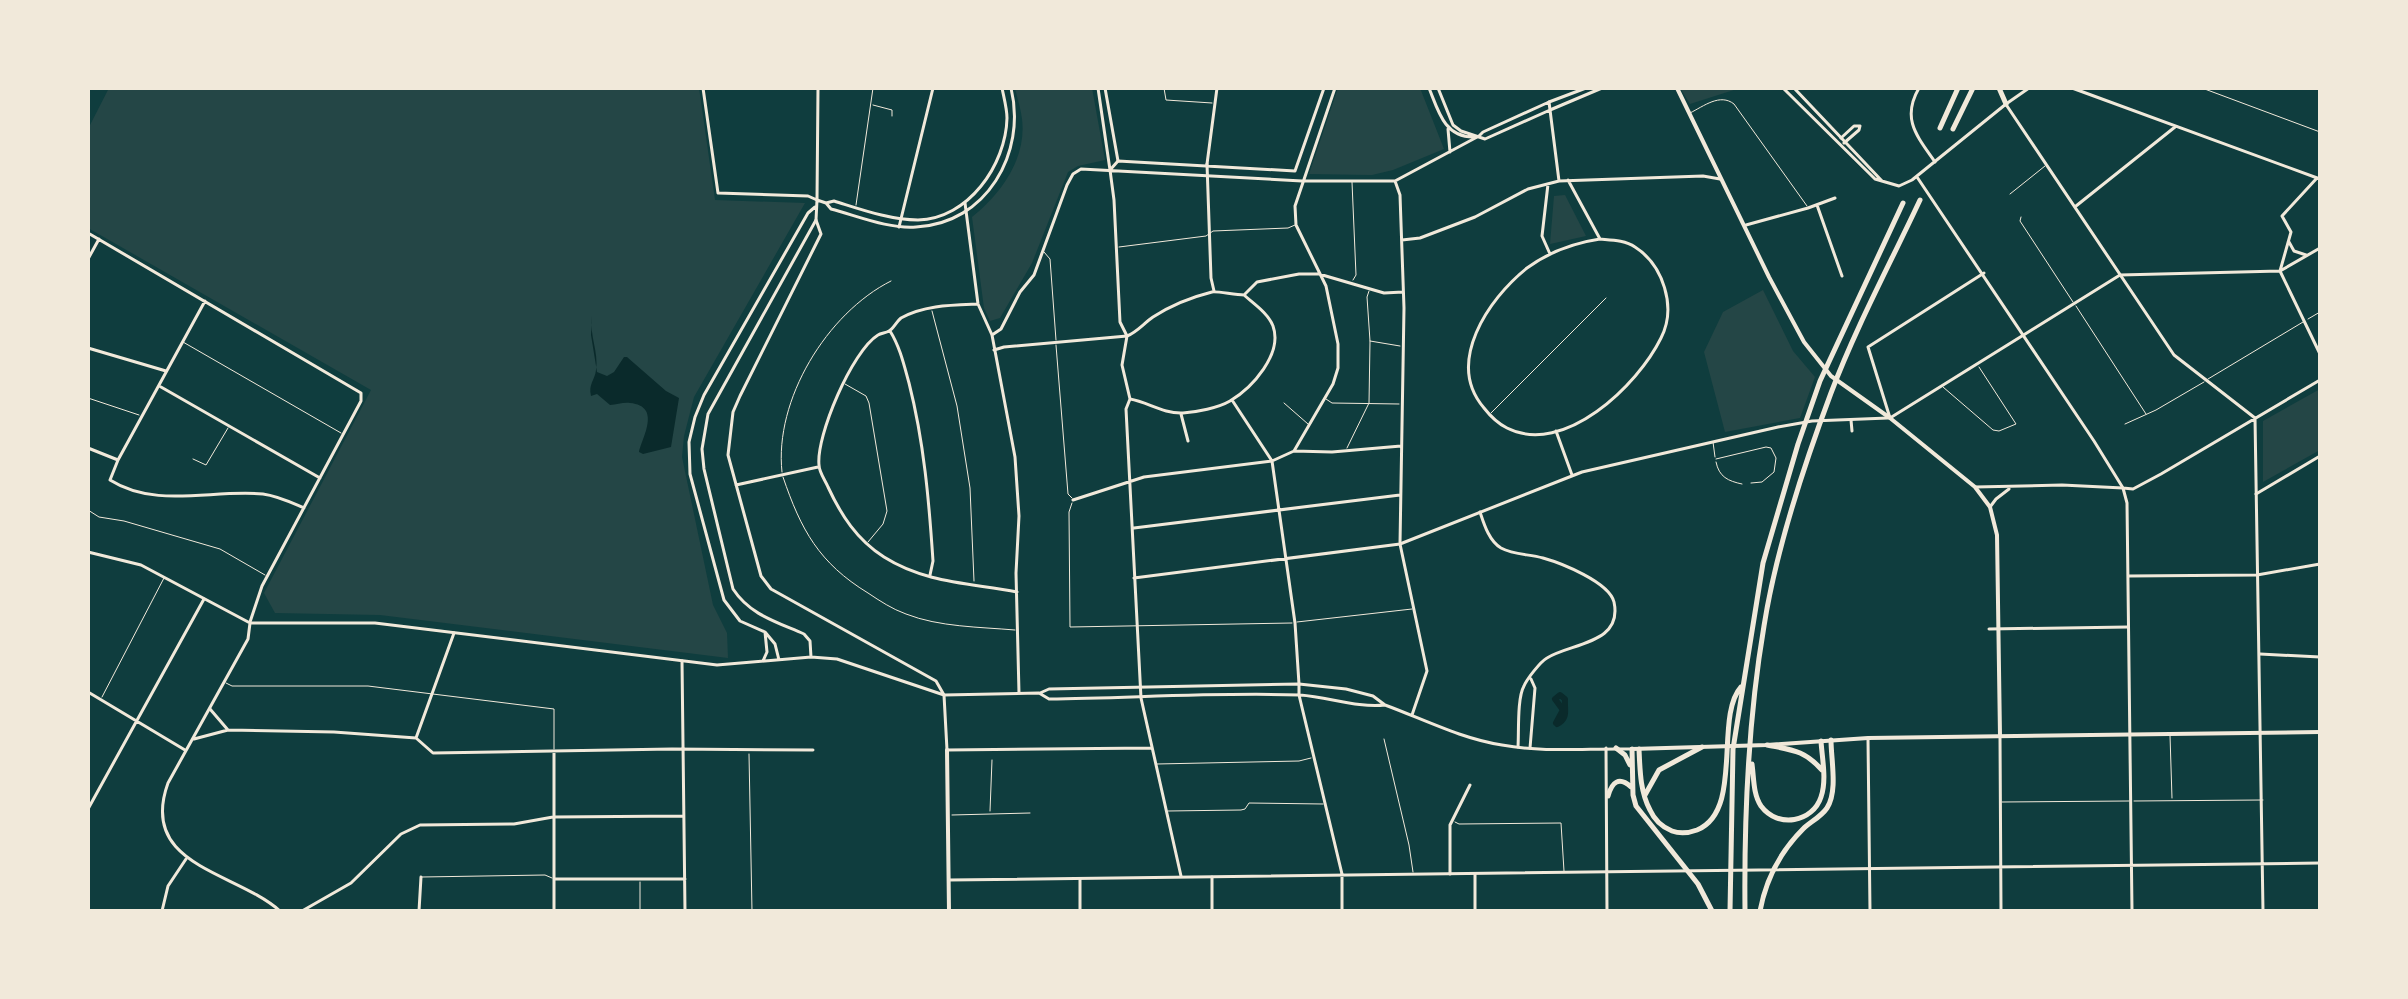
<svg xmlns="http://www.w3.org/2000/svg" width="2408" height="999" font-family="'Noto Serif',serif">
<rect width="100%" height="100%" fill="#0f3d3e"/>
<!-- green -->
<path fill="#244646" d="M109 88H699L715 200 805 203 694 397 684 436 682 457 713 605 727 633 728 658 380 615 275 613 264 593 371 390 88 228V129Z
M1015 88H1092L1105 160 1078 166 1068 172 1032 263 1000 318 990 321 984 308 972 217C1001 194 1027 158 1022 119 1021 109 1017 98 1015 88Z
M1338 88H1420L1444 149 1393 170 1372 175 1309 174Z
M1680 88H1740L1690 104Z
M1565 195 1586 236 1550 244 1554 196Z
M1763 290 1793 351 1815 377 1800 418 1725 432 1704 352 1723 312Z
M2320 389V450L2263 482V421Z"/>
<!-- water -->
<path fill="#0a2a2b" d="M592 316 591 335 597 372 607 376 614 372 624 357H627L666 391 679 398 671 447 643 454 639 452C642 438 662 406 630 403 623 402 617 405 610 405L597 394 591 396C588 384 595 380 596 370 599 352 589 335 592 316Z"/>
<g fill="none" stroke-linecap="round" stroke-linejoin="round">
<!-- canal -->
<path stroke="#0a2a2b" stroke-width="6" d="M1556 723 1563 710 1555 699 1560 695 1565 699C1564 709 1569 718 1557 724"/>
<!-- service -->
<path stroke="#f1e9da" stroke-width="1" d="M1164 88 1166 100 1212 103
M2202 88 2320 132
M873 105 892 110V116
M1690 113C1704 106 1720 93 1734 104L1807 206
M1352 182 1356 275 1353 280
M2010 194 2045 166
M856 205 873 88
M2021 217 2020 221 2073 302
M1119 247 1206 236 1213 231 1288 228 1295 225
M1044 252 1050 259 1056 340
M2076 306 2146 414
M932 311 957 406 970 488 974 581
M2308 319 2320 312
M1370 341 1400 346
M183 342 341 433
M1056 345 1068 494 1072 498
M2208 379 2303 322
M845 384 866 396 869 403 887 511 883 524 868 542
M1943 387 1993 430 1999 431 2016 424 1979 367
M88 398 139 415
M1326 399 1332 403 1399 404
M1284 403 1308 424
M1491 413 1606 298
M2125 424 2156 410 2204 382
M1713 442 1715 457
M1347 448 1369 403 1370 341 1367 297 1369 291
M193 459 206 465 228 428
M1716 459 1766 447 1771 448 1776 458 1774 472 1762 482 1751 483
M1716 462C1719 477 1728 481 1742 484
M782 472C774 400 827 313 891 281
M783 477C801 530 819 563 868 593 880 601 892 609 906 614 939 627 980 627 1015 630
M1072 503 1069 512 1070 627 1292 623
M88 510 99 517 124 521 220 549 265 575
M1297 622 1412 609
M226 683 232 686H368L554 709V749
M102 697 164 578
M2170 735 2172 798
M1384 739 1409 845 1413 872
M749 754 752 911
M1157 764 1299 761 1311 758
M2134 801 2263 800
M2002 802 2129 801
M990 811 992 760
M1168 811 1241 810 1245 809 1249 803 1323 804
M952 815 1030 813
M1455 822 1459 824 1561 823 1564 871
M422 877 545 875 552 878
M640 882V911"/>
<!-- minor -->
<path stroke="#f1e9da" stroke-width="3" d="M703 88 718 193 808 196 817 200 818 88
M1429 88C1438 110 1444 137 1473 137
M1438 88 1453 125 1461 131 1485 139 1550 110
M1919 88C1901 119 1917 136 1935 162
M2072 88 2320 179
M1448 129 1450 152
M1841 138 1854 126H1860
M1844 143 1859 130 1860 126
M1207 164 1217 88
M1110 170 1118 161 1295 171
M1110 170 1114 200 1120 322 1127 336
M1295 171 1324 88
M1568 180 1600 239
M1395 181 1400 195 1404 308 1400 544 1427 671 1412 715
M1548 184 1542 236 1550 254
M965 203 978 304 992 335 1015 457 1019 516 1016 573 1019 693
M1817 205 1842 276
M2076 206 2175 127
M816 220 821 234 740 396 733 412 728 455 761 576 771 589 936 681 944 695 947 750 1152 748
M1746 225 1808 208 1835 198
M899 227 933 88
M88 233 361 393V401L262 586 250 622
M1600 239C1611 240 1625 240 1635 247 1663 265 1677 307 1661 338 1638 385 1564 457 1507 428 1497 423 1491 417 1484 408 1445 363 1488 299 1527 268 1549 252 1573 243 1600 239Z
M1402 240 1420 238 1475 217 1528 189 1559 181 1703 176 1720 179
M2289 242 2294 251 2306 255
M88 259 99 239
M2280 271 2291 232 2282 216 2317 178
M2280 271 2320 354
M1984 273 1868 347 1890 418 2120 275 2280 271 2320 248
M1244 295 1257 282 1299 274H1319L1384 293 1403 292
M205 301 118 460 110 480C156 509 212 489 263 494 278 496 290 502 304 508
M978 304C953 305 924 305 901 318 896 322 894 328 889 331 886 333 881 333 878 335 852 351 816 436 819 465 819 472 825 480 828 487 841 515 857 540 884 557 925 583 970 583 1017 592
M890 331C900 347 904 365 909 383 924 442 929 501 933 561L930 575
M992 335 1001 329 1020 292 1034 275 1067 185 1073 174 1081 169 1302 181H1395L1479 136 1483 132 1549 102 1559 181
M1127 336 1122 365 1130 399C1148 402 1163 414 1183 413 1197 412 1218 408 1230 401 1252 388 1283 354 1273 326 1268 313 1254 304 1244 295
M88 348 166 371
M994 350 1004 347 1127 336C1137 332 1143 324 1153 317 1170 306 1192 297 1212 292 1217 291 1235 295 1244 295
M161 387 320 478
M1130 399 1126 409 1141 698 1181 876
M1232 400 1272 461 1295 623 1299 684
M1181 414 1188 441
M1851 420 1852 431
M1556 431 1572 475
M88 448 118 460
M1294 451 1332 452 1401 446
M736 485 818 467
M1975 487 2062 485 2123 488
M2256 494 2320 456
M1073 500 1144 477 1272 461 1294 451 1333 384 1338 368V344L1326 286 1296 225 1295 206 1335 88
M1990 507 1996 499 2009 489
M1480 512C1484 524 1489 541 1501 548 1514 555 1529 554 1543 558 1561 563 1609 582 1614 602 1623 644 1571 643 1547 658 1540 662 1527 679 1524 686 1517 698 1519 732 1518 747
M1134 528 1400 495
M2129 576 2257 575 2320 564
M1134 578 1400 544
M1989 629 2128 627
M2260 654 2320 657
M682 661 685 911
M88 692 185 750
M210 709 228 730
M416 738 454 633
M194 739 228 730 334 732 416 738 433 753 672 749 813 750
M1868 739 1870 911
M1530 748 1535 688 1531 679
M1606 748 1607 911
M554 751V911
M88 809 204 599
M1450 874V825L1470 785
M1212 877V911
M554 879H685
M162 911 168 886 186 859
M302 911 351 883 401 834 420 825 514 824 553 817 683 816
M419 911 421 877
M1080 911V879
M1475 911V874"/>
<!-- tertiary -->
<path stroke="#f1e9da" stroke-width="3" d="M1098 88 1110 170
M1105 88 1118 161
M1783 88 1875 179 1899 186 1912 180 2006 104 2029 88
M1794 88 1882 181
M1549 102 1586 88
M2007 106 2174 355 2255 418 2263 911
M1550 110 1602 88
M1207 164 1211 278 1214 291
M1917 177 2094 441 2123 488 2127 503 2132 911
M826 203 834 201C860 209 890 220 918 220 968 219 1006 165 1007 118 1007 109 1004 98 1002 88
M2123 488 2133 489 2161 474 2320 380
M1400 544 1582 472 1778 427 1812 421 1888 418
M88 552 141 565 250 623H375L717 665 811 657 837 659 944 695 1039 693 1049 699C1133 698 1217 692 1300 695 1329 697 1357 708 1385 705
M250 623 248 639 168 783C138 866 235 871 280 911
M765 632 775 644 779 660
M811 657 810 641 804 634C777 622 750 615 733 589L704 469 702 449 708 414 816 220 817 200 826 203 831 209C858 216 888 229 916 227 986 224 1027 153 1011 88
M763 661 767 652 765 632 740 621 724 600 690 474 689 442 695 417 704 395 808 213 815 207
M1299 684V695L1342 874V911
M1040 693 1049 689 1299 684 1346 689 1373 696 1385 705C1423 719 1462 739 1502 745 1545 753 1588 748 1632 749
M2000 736 2001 911
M949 880 2320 863"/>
<!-- secondary -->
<path stroke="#f1e9da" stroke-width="4" d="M1677 88 1769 277 1804 342 1831 376 1890 418 1975 487 1990 507 1997 535 2000 736
M1632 749 1767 745 1868 738 2320 732
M947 750 949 911"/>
<!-- motorway -->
<path stroke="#f1e9da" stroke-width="5" d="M1999 88 2006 104
M1940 128 1958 88
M1953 129 1973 88
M1767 745C1792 750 1804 750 1822 770
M1616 748 1625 755 1630 765
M1632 749 1633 795 1636 806 1698 884 1712 911
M1639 749C1640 770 1640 791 1650 810 1654 819 1662 827 1672 831 1680 834 1689 833 1697 830 1744 811 1714 717 1741 687
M1752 764C1754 778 1753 794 1761 806 1778 829 1813 822 1821 797 1827 780 1822 758 1821 741
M1645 795 1659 770 1702 747
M1608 796C1612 782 1619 776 1631 787
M1730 911 1733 749 1763 563 1798 444 1820 381 1903 203
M1745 911C1744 817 1748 720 1764 626 1776 550 1804 465 1831 393 1856 327 1890 264 1920 200
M1760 911C1766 879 1780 852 1803 829 1810 822 1821 817 1827 808 1838 791 1831 760 1831 740"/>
</g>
<!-- border -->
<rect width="2408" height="999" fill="none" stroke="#f1e9da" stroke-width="180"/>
</svg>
